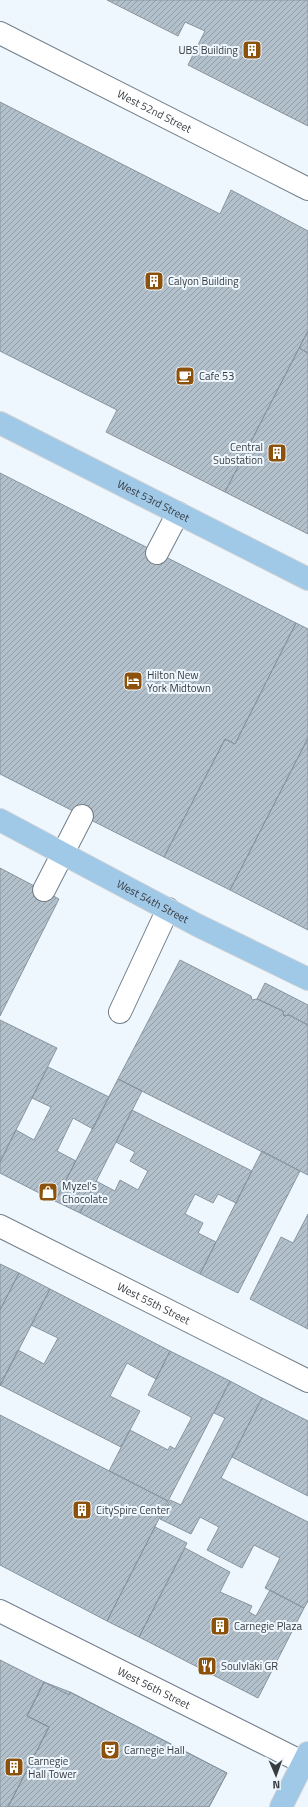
<svg xmlns="http://www.w3.org/2000/svg" width="308" height="1807" font-family="'Titillium Web',sans-serif">
<defs>
<pattern id="building-hatch" width="6" height="6" patternUnits="userSpaceOnUse"><rect width="6" height="6" fill="#b2c0cb"/><path d="M-1 1l2-2M0 6l6-6M5 7l2-2" fill="none" stroke="#929da6"/></pattern>
</defs>
<rect width="100%" height="100%" fill="#eff7fe"/>
<!-- building -->
<path fill="url(#building-hatch)" stroke="#8895a0" d="M107 0H308V126L188 65 205 31 185 22 178 36Z
M0 102 220 214 231 190 308 231V331L225 492 106 432 117 410 0 351Z
M308 331V353L299 348Z
M299 348 308 353V534L225 492Z
M0 473 296 623 235 744 225 739 164 857 0 774Z
M296 623 308 629V738L230 890 164 857 225 739 235 744Z
M308 738V930L230 890Z
M0 868 59 899 0 1016Z
M180 960 251 996 252 1000 257 999 283 1011 284 1016 289 1015 308 1025V1175L118 1079Z
M265 983 308 1005V1025L289 1015 284 1016 283 1011 257 999Z
M0 1020 57 1048 0 1162Z
M48 1067 109 1097 93 1129 73 1118 57 1151 76 1161 55 1201 0 1173V1162L16 1130 34 1140 51 1107 32 1098Z
M118 1079 142 1091 80 1213 55 1201Z
M132 1110 252 1171 236 1203 218 1194 213 1203 195 1194 185 1214 203 1223 198 1233 216 1242 200 1274 80 1213 96 1181 115 1191 120 1180 138 1190 148 1171 130 1161 135 1152 116 1142Z
M262 1151 300 1171 238 1293 200 1274Z
M308 1214V1329L250 1299 281 1237 293 1243Z
M0 1264 19 1273 0 1310Z
M19 1273 50 1289 0 1386V1310Z
M50 1289 170 1351 156 1379 127 1363 110 1396 140 1411 121 1447 0 1385 18 1350 44 1364 58 1338 31 1325Z
M170 1351 230 1381 168 1501 109 1471 130 1430 168 1450 170 1446 175 1449 191 1419V1417L148 1395Z
M230 1381 262 1398 221 1478 308 1522V1601L304 1608 265 1588 280 1558 254 1545 242 1568 207 1550 219 1527 200 1517 191 1534 160 1519 170 1500 181 1505 225 1418 214 1413Z
M262 1398 308 1421V1496L232 1457Z
M0 1415 168 1501 107 1621 0 1565Z
M155 1527 187 1543 139 1637 107 1621Z
M185 1548 230 1572 220 1592 252 1606 249 1612 256 1616 270 1590 304 1608 258 1698 139 1637Z
M0 1660 44 1682 27 1716 49 1727 8 1807H0Z
M44 1682 69 1695 70 1692 227 1773 209 1807H8L49 1727 27 1716Z
M44 1682 70 1692 227 1773 209 1807H8L49 1727 27 1716Z"/>
<g fill="none" stroke-linecap="round" stroke-linejoin="round">
<defs>
<g id="minor">
<path id="s1" d="M0 33 308 189"/>
<path d="M157 553 178 513"/>
<path d="M44 890 82 816"/>
<path d="M120 1012 168 909"/>
<path id="s2" d="M0 1226 308 1381"/>
<path id="s3" d="M0 1611 308 1765"/>
</g>
<g id="major">
<path id="s4" d="M0 423 308 579"/>
<path id="s5" d="M0 820 197 925 308 979"/>
<path d="M281 1807 308 1753"/>
</g>
</defs>
<!-- minor casing -->
<use href="#minor" stroke="#717e89" stroke-width="24"/>
<!-- major casing -->
<use href="#major" stroke="#d3d4d5" stroke-width="24"/>
<!-- minor -->
<use href="#minor" stroke="#fff" stroke-width="22"/>
<!-- major -->
<use href="#major" stroke="#a0c8e7" stroke-width="22"/>
</g>
<!-- icons -->
<defs>
<symbol id="building-square" viewBox="-11 -11 22 22"><rect x="-9" y="-9" width="18" height="18" rx="4" fill="#8c520b" stroke="#eff7fe"/><path d="M-4-6H4V6H1V3H-1V6H-4ZM-2.5-4.3h1.7v1.8h-1.7ZM.8-4.3h1.7v1.8H.8ZM-2.5-1h1.7V.8h-1.7ZM.8-1h1.7V.8H.8Z" fill="#fff"/></symbol>
<symbol id="cafe-square" viewBox="-11 -11 22 22"><rect x="-9" y="-9" width="18" height="18" rx="4" fill="#8c520b" stroke="#eff7fe"/><path d="M-5.5-4.5H6V0H3Q3 3.5 0 3.5H-2.5Q-5.5 3.5-5.5 0ZM3-3.2v2h1.7v-2ZM-6 4.5H4V6H-6Z" fill="#fff"/></symbol>
<symbol id="hotel-square" viewBox="-11 -11 22 22"><rect x="-9" y="-9" width="18" height="18" rx="4" fill="#8c520b" stroke="#eff7fe"/><path d="M-6-4.5h1.5V1H6V5H4.5V3h-9V5H-6ZM-4 0a1.8 1.8 0 1 1 3.6 0ZM.5 0V-2.5h3Q6-2.5 6 0Z" fill="#fff"/></symbol>
<symbol id="shop-square" viewBox="-11 -11 22 22"><rect x="-9" y="-9" width="18" height="18" rx="4" fill="#8c520b" stroke="#eff7fe"/><path d="M-5-2.5h2.3a2.7 3.5 0 0 1 5.4 0H5L5.5 6h-11ZM-1.5-2.5h3a1.5 2.3 0 0 0-3 0Z" fill="#fff"/></symbol>
<symbol id="restaurant-square" viewBox="-11 -11 22 22"><rect x="-9" y="-9" width="18" height="18" rx="4" fill="#8c520b" stroke="#eff7fe"/><path d="M-5-6h1v4h1v-4h1v4h1v-4h1v5L-1.5 .5V6h-2V.5L-5-1ZM5-6V6H3V1.5H1.5Q1.5-4 5-6Z" fill="#fff"/></symbol>
<symbol id="theatre-square" viewBox="-11 -11 22 22"><rect x="-9" y="-9" width="18" height="18" rx="4" fill="#8c520b" stroke="#eff7fe"/><path d="M-5-5.5Q0-4 5-5.5V0Q5 5 0 6Q-5 5-5 0ZM-3.3-2.5H-1v1.5H-3.3ZM1-2.5H3.3v1.5H1ZM-2.8 1Q0 5.5 2.8 1Z" fill="#fff"/></symbol>
</defs>
<g fill-rule="evenodd">
<use href="#building-square" x="241" y="39" width="22" height="22"/>
<use href="#building-square" x="143" y="270" width="22" height="22"/>
<use href="#cafe-square" x="174" y="365" width="22" height="22"/>
<use href="#building-square" x="266" y="442" width="22" height="22"/>
<use href="#hotel-square" x="122" y="670" width="22" height="22"/>
<use href="#shop-square" x="37" y="1181" width="22" height="22"/>
<use href="#building-square" x="71" y="1499" width="22" height="22"/>
<use href="#building-square" x="209" y="1615" width="22" height="22"/>
<use href="#restaurant-square" x="196" y="1655" width="22" height="22"/>
<use href="#theatre-square" x="99" y="1739" width="22" height="22"/>
<use href="#building-square" x="3" y="1756" width="22" height="22"/>
</g>
<g text-anchor="middle" dominant-baseline="central" stroke-width="4" stroke-linejoin="round" paint-order="stroke">
<!-- poi labels -->
<g font-size="11" fill="#373c41" stroke="#eff7fe" text-anchor="start">
<text x="238" y="50" text-anchor="end">UBS Building</text>
<text x="168" y="281">Calyon Building</text>
<text x="199" y="376">Cafe 53</text>
<text x="263" y="447" text-anchor="end">Central<tspan x="263" dy="13">Substation</tspan></text>
<text x="147" y="675">Hilton New<tspan x="147" dy="13">York Midtown</tspan></text>
<text x="62" y="1186">Myzel's<tspan x="62" dy="13">Chocolate</tspan></text>
<text x="96" y="1510">CitySpire Center</text>
<text x="234" y="1626">Carnegie Plaza</text>
<text x="221" y="1666">Soulvlaki GR</text>
<text x="124" y="1750">Carnegie Hall</text>
<text x="28" y="1761">Carnegie<tspan x="28" dy="13">Hall Tower</tspan></text>
</g>
<!-- street labels -->
<g font-size="11" fill="#373c41" stroke="#eff7fe">
<text stroke="none"><textPath href="#s1" startOffset="173">West 52nd Street</textPath></text>
<text stroke="none"><textPath href="#s4" startOffset="172">West 53rd Street</textPath></text>
<text stroke="none"><textPath href="#s5" startOffset="173">West 54th Street</textPath></text>
<text stroke="none"><textPath href="#s2" startOffset="172">West 55th Street</textPath></text>
<text stroke="none"><textPath href="#s3" startOffset="172">West 56th Street</textPath></text>
</g>
</g>
<!-- north arrow -->
<g transform="translate(276 1775) rotate(178)" stroke="#eff7fe" stroke-width="3" paint-order="stroke">
<path d="M0-3L7 15L0 10L-7 15Z" fill="#373c41"/>
<text y="-6" font-size="11" font-weight="bold" text-anchor="middle" fill="#373c41">N</text>
</g>
</svg>
